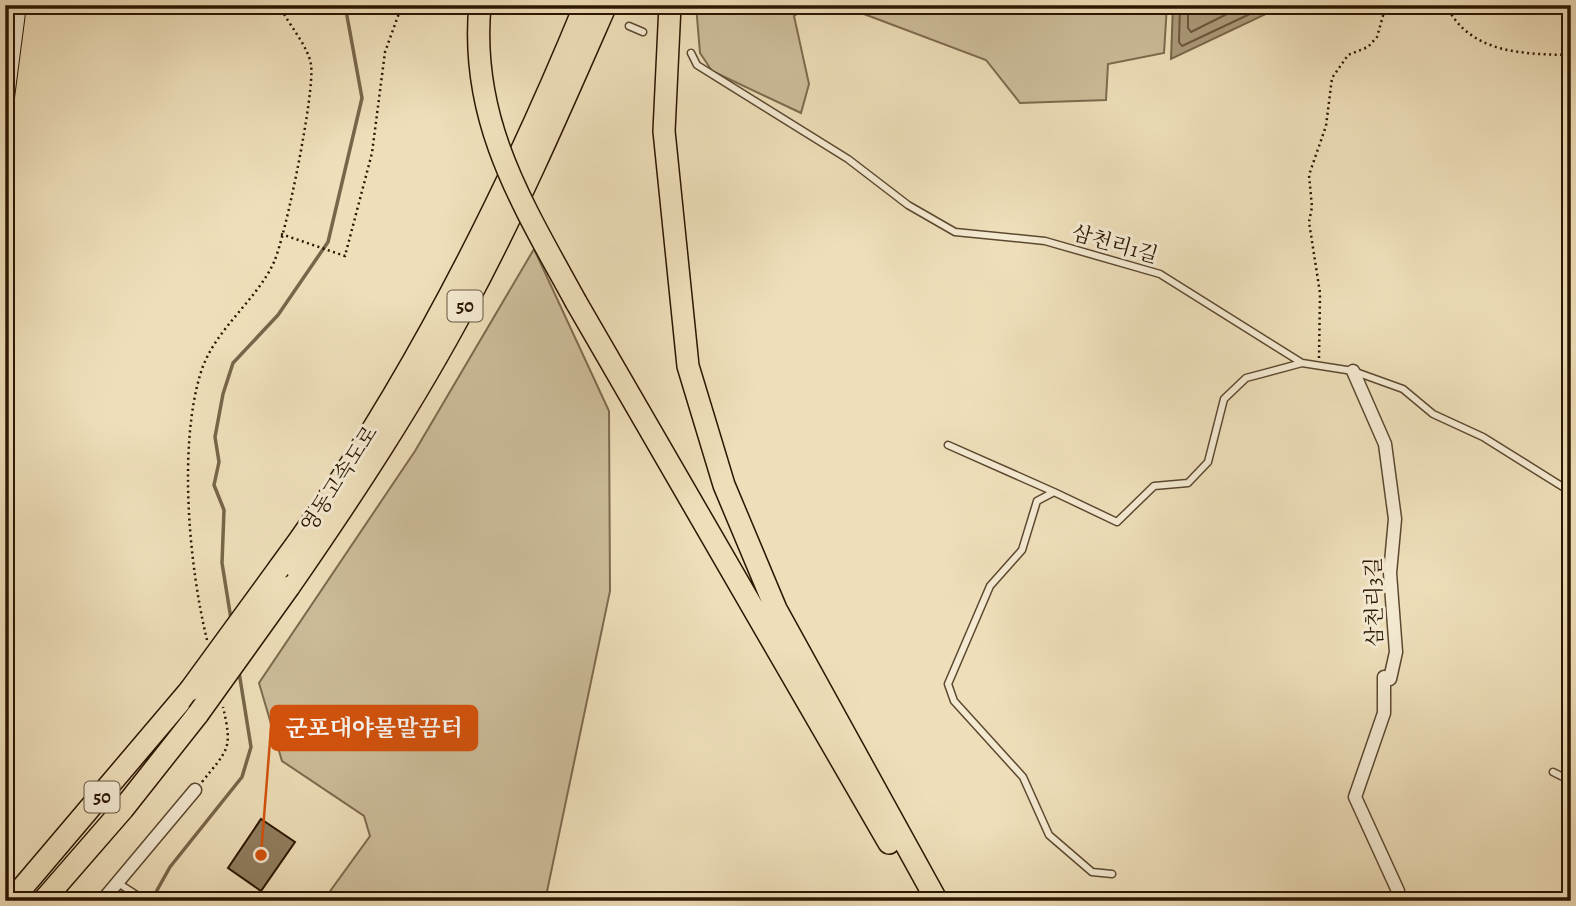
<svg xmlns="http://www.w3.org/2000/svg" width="1576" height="906" font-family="Alegreya,'Noto Serif KR',serif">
<rect width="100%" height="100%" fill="#eedfba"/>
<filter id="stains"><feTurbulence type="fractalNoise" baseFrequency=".00286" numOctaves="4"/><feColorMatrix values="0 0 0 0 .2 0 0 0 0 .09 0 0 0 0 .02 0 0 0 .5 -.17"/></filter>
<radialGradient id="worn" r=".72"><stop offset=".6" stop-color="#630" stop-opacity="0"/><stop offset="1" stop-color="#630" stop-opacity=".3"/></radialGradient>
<!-- green -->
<path fill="#cdbd9b" stroke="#7c6a4e" stroke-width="2" d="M696 5H810L794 16 809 84 801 113 712 71 700 53Z
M840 5H1167L1164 53 1108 64 1106 100 1020 103 986 60Z
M534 249 609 411 610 591 545 901H323L370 836 364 816 282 761 259 683 415 451Z"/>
<!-- water -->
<path fill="#ac9b7b" stroke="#78664a" stroke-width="2" d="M1173 5H1259L1266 14 1171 59Z"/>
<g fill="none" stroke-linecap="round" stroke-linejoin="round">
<!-- shore -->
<path stroke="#6c583e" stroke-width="2" d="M1180 5 1179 42 1182 46 1252 13 1254 5
M1188 5V28L1191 32 1245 5"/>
<!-- stream -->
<path stroke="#78664a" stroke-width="3.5" d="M231 619 222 563 224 510 214 485 219 462 215 437 223 394 233 363 278 315 328 242 362 98 345 5
M151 901 170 867 242 777 251 747 239 672"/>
</g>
<!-- building -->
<path fill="#907f61" stroke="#2b1601" stroke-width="2" d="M261 819 295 842 261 891 228 868Z"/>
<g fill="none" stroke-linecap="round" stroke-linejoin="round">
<defs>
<path id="lane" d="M629 26 643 32
M691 53 697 65 848 159 908 205 955 232 1045 241 1160 274 1302 363 1353 371 1403 389 1433 414 1483 437 1571 492
M948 445 1054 492
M1553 772 1571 781
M1112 874 1092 872 1049 835 1023 777 954 701 948 684 990 586 1022 550 1037 501 1054 492 1117 522 1154 486 1188 483 1208 462 1224 399 1246 378 1302 363
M118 883 146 901"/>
<path id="street" d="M1353 371 1385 444 1395 519 1390 573 1396 652 1390 679 1384 677V713L1355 797 1398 891 1397 901
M102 901 195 790"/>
<path id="secondary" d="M5 105 18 5"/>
<path id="highway" d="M670 5 664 131 688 366 724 485 776 609 937 901
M576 302 889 843
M279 568C406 397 504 202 585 5
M289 587C352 496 414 402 466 304 518 207 562 105 606 5
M11 901 190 690
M43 901 123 809 198 714"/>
</defs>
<!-- lane casing -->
<use href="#lane" stroke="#5c482f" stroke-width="9"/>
<!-- street casing -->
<use href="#street" stroke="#5c482f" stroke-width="15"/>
<!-- secondary casing -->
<use href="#secondary" stroke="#2b1601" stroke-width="18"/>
<!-- highway casing -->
<use href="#highway" stroke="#2b1601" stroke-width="24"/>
<!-- path -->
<path stroke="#2b1601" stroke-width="2.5" stroke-dasharray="2 3.5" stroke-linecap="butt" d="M1446 5C1470 54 1523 54 1571 55
M281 234 345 256 372 153 385 52 402 5
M1319 358 1320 293 1309 222 1312 207 1309 175 1326 126 1332 78 1348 55 1368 47 1377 37 1386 5
M207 640C189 566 178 445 201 372 214 330 257 300 274 262 286 235 315 92 311 65 309 49 292 28 284 14L283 5
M202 782C228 749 233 750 223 707"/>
<!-- lane -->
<use href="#lane" stroke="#f4ead2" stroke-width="6"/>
<!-- street -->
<use href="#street" stroke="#f4ead2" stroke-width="12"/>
<!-- secondary -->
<use href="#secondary" stroke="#f4ead2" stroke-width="16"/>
<!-- highway -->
<use href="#highway" stroke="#eedfba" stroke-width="21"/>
<defs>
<path id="highway-bridge" d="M480 5C469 121 523 205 576 302
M190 690 279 568
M198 714 289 587"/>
</defs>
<!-- highway-bridge casing -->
<use href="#highway-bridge" stroke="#2b1601" stroke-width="24" stroke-linecap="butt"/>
<!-- highway-bridge -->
<use href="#highway-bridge" stroke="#eedfba" stroke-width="21"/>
</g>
<g text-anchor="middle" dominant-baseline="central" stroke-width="6" stroke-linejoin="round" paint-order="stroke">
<!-- shield labels -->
<g fill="#f4ead2" stroke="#675640" stroke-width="2">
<rect x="447.5" y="290.5" width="35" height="31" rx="5"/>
<rect x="84.5" y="781.5" width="35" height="31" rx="5"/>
</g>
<g font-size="19" font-weight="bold" fill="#2b1601">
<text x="465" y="306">50</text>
<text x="102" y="797">50</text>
</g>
<!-- street labels -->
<g font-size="21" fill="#2b1601" stroke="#f4ead2">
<text transform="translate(1115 244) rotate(16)">삼천리1길</text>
<text transform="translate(339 479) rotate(-57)">영동고속도로</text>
<text transform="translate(1374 602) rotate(-91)">삼천리3길</text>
</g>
</g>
<!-- callouts -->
<path fill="none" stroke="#d5520b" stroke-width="2.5" d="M261 855L271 728"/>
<circle fill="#d5520b" stroke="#f4ead2" stroke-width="2.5" cx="261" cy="855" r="7"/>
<rect fill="#d5520b" stroke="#d5520b" stroke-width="2.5" x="271" y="706" width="206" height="44" rx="7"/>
<g font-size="23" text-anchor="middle" font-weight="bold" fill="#fff">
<text x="374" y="736">군포대야물말끔터</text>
</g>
<!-- margin -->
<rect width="1576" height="906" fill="none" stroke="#eedfba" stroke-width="28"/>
<rect x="7" y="7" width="1562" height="892" fill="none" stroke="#2b1601" stroke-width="3.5"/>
<rect x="14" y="14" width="1548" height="878" fill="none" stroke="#2b1601" stroke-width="2"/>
<rect width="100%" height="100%" filter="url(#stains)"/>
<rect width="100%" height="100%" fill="url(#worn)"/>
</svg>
